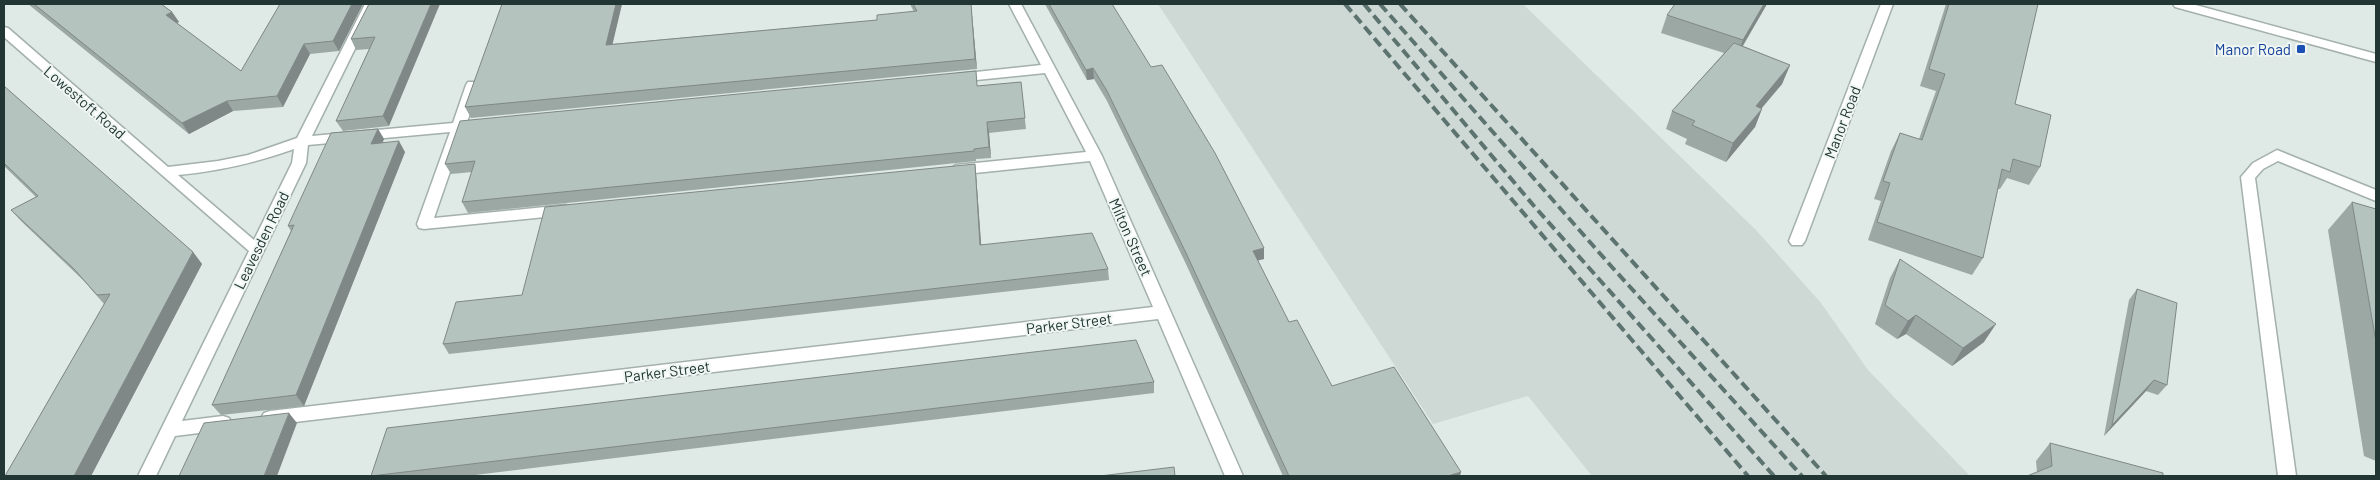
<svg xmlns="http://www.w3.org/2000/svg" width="2380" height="480" font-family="Barlow,sans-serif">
<rect width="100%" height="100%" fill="#dfe9e5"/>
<!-- built -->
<path fill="#ced8d4" d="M1158 4H1523L1756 230 1821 303 1868 370 1970 476H1592L1528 396 1433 424Z"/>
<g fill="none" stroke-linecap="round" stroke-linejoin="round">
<defs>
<path id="minor" d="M365 4H377L312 136 453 123 466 85 468 82H478L480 85 467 122 473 126 471 129 464 131 434 218 565 205 570 206 572 210 570 214 565 215 424 229 419 228 417 224 450 132 308 145 306 163 182 421 223 416 229 418 232 423 229 428 223 430 175 436 156 476H138L249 251 4 37V27L8 28 168 167 218 161 248 155 297 138ZM294 149 292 163 254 240 178 175C219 171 255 163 294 149Z
M1009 4H1021L1102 156 1243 476H1225L1158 319 270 425 264 423 261 418 264 413 270 411 1153 307 1090 161 956 175 949 170 956 165 1086 152 1045 73 957 82 950 78 957 74 1041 65Z
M1881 4H1893L1805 241 1802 245H1792L1789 241Z
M2173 4H2192L2376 54V62L2175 7Z
M2277 150 2376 190V201L2278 161 2263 169 2255 178 2296 476H2278L2241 177 2253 163Z"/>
</defs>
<!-- minor casing -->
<use href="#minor" stroke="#a3b0ac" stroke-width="3"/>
<!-- minor -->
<use href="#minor" fill="#fff" fill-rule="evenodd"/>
<!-- rail -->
<path stroke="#5c736f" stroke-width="4" stroke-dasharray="10 5" stroke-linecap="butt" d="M1345 4 1748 476
M1364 4 1534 206 1774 476
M1380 4 1611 266 1802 476
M1400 4 1826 476"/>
</g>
<!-- wall -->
<path fill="#9ca8a4" d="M28 4H161L172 12 179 22 177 23 241 71 280 4H363L339 51 310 54 283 107 233 111 189 134Z
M369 4 389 126 343 131 336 121 369 49 356 50 351 39Z
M502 4H622L612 44 877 20 914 12 910 4H971L977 69 471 118 465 107Z
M1045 4H1112L1264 259 1257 260 1289 322 1332 386 1460 476H1283L1186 264 1107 101 1094 79 1087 80Z
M1767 4 1743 46 1790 65 1782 84 1762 108 1755 127 1726 162 1685 144 1687 139 1666 129 1672 111 1724 53 1661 33 1667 15Z
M1946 4H2038L2015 104 2040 167 2029 185 2007 178 2000 189H1998L1983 258 1972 275 1868 240 1881 201 1874 199 1891 151 1900 133 1919 139 1936 91 1920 86Z
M1021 82 1026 129 989 133 991 158 976 159V161L468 213 462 202 472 172 451 174 445 164 978 86Z
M4 86 193 252 202 264 91 476H5L104 304 84 281 21 221 11 210 36 197 4 166Z
M378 129 384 139 382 143 405 152 304 406 221 415 212 405 291 231 288 226Z
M975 164 976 174 981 245 1108 269 1109 280 449 354 443 344 522 295Z
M2352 202 2376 209V461L2364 456 2328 230Z
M1900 259 1984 342 1952 366 1906 334 1897 339 1875 324 1890 278Z
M2137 289 2167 385 2158 395 2146 391 2104 436 2129 300Z
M1154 382V393L467 476H371Z
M2050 443 2163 476 2037 472 2036 461Z"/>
<!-- shaded-wall -->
<path fill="#7f8886" d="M352 4H363L339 51 333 41Z
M431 4H440L389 126 383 116Z
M616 4H622L610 55 606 45Z
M971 4 977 69 975 59Z
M1764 4H1767L1736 57 1743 40Z
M172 12 179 22 172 25 166 15Z
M304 44 310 54 283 107 277 96Z
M1790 65 1782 84 1748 124 1756 106Z
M1093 68 1094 79 1087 80 1086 70Z
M227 101 233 111 189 134 182 123Z
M1762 109 1755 127 1726 162 1733 143Z
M987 122 989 133 991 158 989 147Z
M378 129 384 139 378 155 371 144Z
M399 141 405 152 304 406 296 395Z
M975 164 976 174 982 256 980 245Z
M1264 248V259L1252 262 1253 251Z
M193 252 202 264 91 476H74Z
M1916 315 1906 334 1897 339 1908 321Z
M1996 324 1984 342 1952 366 1963 348Z
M2154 380 2146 391 2104 436 2112 425Z
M289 413 297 423 277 476H264Z
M1461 472 1460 476H1448Z"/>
<!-- building -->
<path fill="#b5c3bf" stroke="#7f8886" d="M34 4H161L172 12 166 15 241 71 280 4H352L333 41 304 44 277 96 227 101 182 123Z
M369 4H431L383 116 336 121 375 37 351 39Z
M502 4H616L606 45 877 20V15L917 11 913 4H971L975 59 465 107Z
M1049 4H1112L1151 67 1162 65 1215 153 1264 248 1253 251 1289 322 1297 320 1332 386 1394 367 1461 472 1448 476H1289L1186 253 1107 91 1093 68 1086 70Z
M1675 4H1764L1743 40 1667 15Z
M1949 4H2038L2015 104 2051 115 2040 167 2013 159 2010 172 2002 169 1983 258 1877 222 1890 183 1883 181 1900 133 1922 140 1945 74 1929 69Z
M1734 43 1790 65 1756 106 1762 109 1733 143 1692 125 1695 121 1672 111Z
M976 71 977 86 1021 82 1025 118 987 122 989 147 974 149V151L462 202 475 161 445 164 460 121Z
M4 86 193 252 74 476H5L110 294 97 295 74 269 11 210 38 196 4 163Z
M378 129 371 144 399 141 296 395 212 405 294 225 288 226 331 133Z
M975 164 980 245 1092 233 1108 269 443 344 456 302 522 295 545 207Z
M2352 202 2376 209V342Z
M1900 259 1996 324 1963 348 1916 315 1908 321 1885 305Z
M2137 289 2177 303 2167 385 2154 380 2112 425Z
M1136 340 1154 382 371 476 387 428Z
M289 413 264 476H179L204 423Z
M2050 443 2163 473V476H2027L2052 466Z
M1174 467 1175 476H1100Z"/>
<!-- markers -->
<rect fill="#1a4fb4" stroke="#eff6f3" stroke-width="2" x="2296" y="44" width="10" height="10" rx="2.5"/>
<g text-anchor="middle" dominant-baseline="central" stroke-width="4" stroke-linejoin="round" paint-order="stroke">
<!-- transit labels -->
<g font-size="15" fill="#164399" stroke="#eff6f3" text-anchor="end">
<text x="2291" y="49">Manor Road</text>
</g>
<!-- street labels -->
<g font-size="15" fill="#223733" stroke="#eff6f3">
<text transform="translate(85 102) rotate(41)">Lowestoft Road</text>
<text transform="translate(1842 122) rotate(-69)">Manor Road</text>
<text transform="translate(1131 237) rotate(66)">Milton Street</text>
<text transform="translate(261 240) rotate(-64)">Leavesden Road</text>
<text transform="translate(1069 323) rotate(-7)">Parker Street</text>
<text transform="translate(667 371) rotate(-7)">Parker Street</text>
</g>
</g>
<!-- border -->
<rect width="2380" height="480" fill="none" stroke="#223733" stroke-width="10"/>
</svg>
